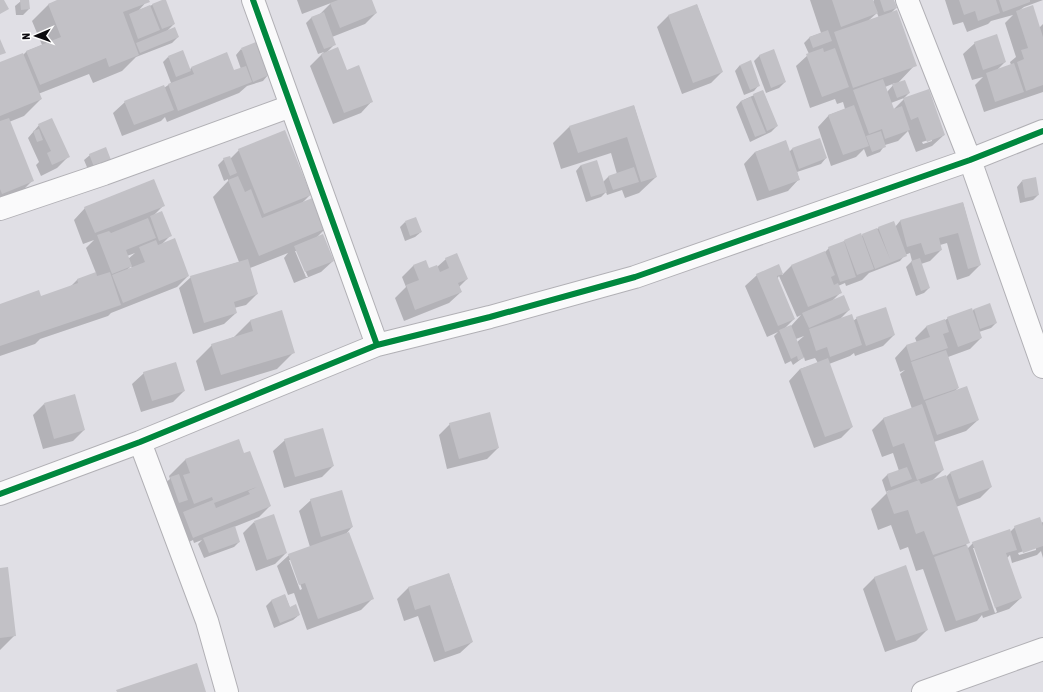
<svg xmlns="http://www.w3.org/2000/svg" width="1043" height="692" font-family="'Asap Condensed',sans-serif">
<rect width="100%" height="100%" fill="#e0dfe5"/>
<!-- shadow -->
<path fill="#0003" fill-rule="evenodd" d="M28 0 29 9 23 15H16L15 6 21 1Z
M60 0H148L139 10 165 0 174 24 166 32 178 37 172 43 136 57 122 71 93 83 89 74 38 94 41 99 24 116 9 122 32 181 21 192 0 201V63L23 55 27 51 42 45 32 21 49 4Z
M297 0H371L376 13 365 24 332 37 335 44 327 52 372 101 361 113 333 124 310 66 324 52 318 54 306 23 311 18 320 14 331 3 302 14Z
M810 0H872L873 2 874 0H893L896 8 890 14 915 65 897 84 909 93 904 98 891 103 893 110 904 99 944 135 932 146 916 152 908 131 898 141 885 145 880 152 867 157 864 149 856 157 831 166 818 127 829 115 845 109 843 102 837 104 835 99 810 108 796 66 809 54 804 43 810 37 821 33ZM877 13 879 18 868 21ZM895 83 887 92 885 87ZM932 139V141L923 144 922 142Z
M945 0H1043L1024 7 1020 10 1039 28 1043 24V92L984 112 975 85 983 77 972 80 963 54 975 43 1005 62 997 70 1011 65 1010 62 1016 57 1005 23 1013 15 991 21 988 24 967 32 963 22 953 25Z
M697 5 722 72 711 83 682 94 657 27 668 16Z
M241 49 268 75 263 81 247 86 239 93 167 122 165 117 161 121 122 136 113 113 125 102 164 88 171 83 163 62 168 57 190 70 191 68 234 71 241 69 236 55Z
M760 55 785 82 779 88 766 93 754 61Z
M740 65 759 85 754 91 744 95 735 71Z
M763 91 777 126 771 132 750 142 736 107 741 101Z
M634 106 656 177 639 193 625 198 622 190 607 195 606 192 601 197 586 202 576 171 581 165 603 182 608 177 617 174 611 153 561 169 553 143 569 127Z
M39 125 68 157 57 168 41 176 36 165 39 162 28 138Z
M786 142 789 152 792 149 826 158 821 164 797 172 799 179 788 191 757 201 744 164 755 152Z
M239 150 310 195 301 204 326 228 316 238 333 261 321 272 294 283 284 258 288 253 250 268 257 294 246 305 234 308 236 313 224 324 193 334 179 288 191 277 239 262 213 197 228 181V179L224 181 218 165 224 159H230ZM295 251H297L308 277H306Z
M90 155 110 160 89 172 84 160Z
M1022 181 1038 195 1033 200 1020 203 1017 187Z
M963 203 980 265 969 276 957 280 947 243 940 245 941 250 930 261 921 264 929 288 924 293 916 296 906 267 912 261 910 253 905 255 900 261 869 273 862 280 846 286 845 283 838 286 841 292 832 301 849 310 839 320 853 321 857 318 894 335 883 346 855 356 854 353 850 356 829 364 852 427 841 438 814 448 789 381 800 369 818 363 815 358 805 361 804 357 793 365 791 361 785 364 774 336 778 332 767 337 745 286 757 275 779 266 782 275 791 266 825 252 829 248 845 241 861 236 879 228 895 227 900 221ZM779 276 797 317 801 315 791 326 784 329 794 319 777 279ZM804 336 797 342 796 339Z
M163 206 153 216 170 236 162 244 188 276 177 287 111 313 108 316 40 339 35 344 0 356V305L41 297 70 287 77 280 96 273 86 248 94 240 83 244 74 220 85 208ZM135 253 128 259 127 256ZM131 266 132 268 126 271Z
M405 222 421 232 415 237 405 241 400 227Z
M446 259 467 279 459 287 461 292 449 303 404 321 395 298 406 287 402 277 413 266 425 261 429 270 437 267Z
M974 309 996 323 991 328 979 332 981 338 970 349 948 357 958 388 954 392 978 420 966 431 934 442 943 470 932 481 946 477 950 473 991 487 980 498 956 507 968 542 966 545 967 549 973 543 1010 532 1015 527 1041 523 1043 522V558L1041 551 1037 555 1012 563 1010 555 1007 558 1021 598 1009 609 983 618 982 615 977 621 945 632 923 569 916 571 908 547 900 550 891 525 878 530 871 509 890 490 886 492 882 480 887 475 899 471 893 453 882 457 872 430 884 418 912 409 900 374 905 370 900 372 895 358 906 346 917 343 915 338 926 327 944 321 948 318 972 312ZM1036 547V550L1019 555 1018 553ZM973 548H975L997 612 995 613Z
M281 311 294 352 277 369 205 391 196 361 212 345 234 337 250 321Z
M144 373 184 391 173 402 141 412 132 384Z
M44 404 84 430 73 441 43 449 33 415Z
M450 424 498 448 487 459 447 469 439 435Z
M285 440 333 466 322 477 284 488 273 451Z
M239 441 243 455 270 506 259 517 234 527 239 542 234 547 204 558 198 544 202 540 194 543 193 540 187 543 165 483 170 479 169 476 185 460Z
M311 500 352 527 345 535 372 599 361 610 307 630 294 593 288 595 277 566 289 555 310 547 299 511ZM289 560H291L302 589 300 590Z
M254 522 286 553 275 564 256 571 243 533Z
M0 569 15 635 0 650Z
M449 574 472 642 460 653 434 662 418 616 404 621 397 599 408 588Z
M875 577 927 630 916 641 885 652 863 589Z
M285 595 290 608 299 615 293 620 274 628 266 606 271 601Z"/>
<!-- building -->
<path fill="#c2c1c6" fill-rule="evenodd" d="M0 0H4L9 9 0 14Z
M20 0H29L30 9 21 10Z
M57 0H149L150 2 123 12 139 55 109 67 106 58 40 85 26 51 61 37 48 4Z
M162 0H166L175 24 162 29 152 4Z
M338 0H372L377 13 340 28 330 3Z
M832 0H873L878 13 841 27Z
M880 0H894L897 8 884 12Z
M959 0H996L1000 13 978 21 975 11 964 15Z
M999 0H1030V2L1003 12Z
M697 4 723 72 693 83 668 15Z
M150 5 160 30 138 39 129 14Z
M1033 5 1043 37V85L1026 91 1017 62 1024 59 1021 50 1028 48 1016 11Z
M897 10 917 66 853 88 834 32Z
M324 12 336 45 324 49 311 17Z
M175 27 179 37 140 53 136 43Z
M828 30 832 41 813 48 809 37Z
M997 34 1006 62 983 70 974 42Z
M0 39 6 53 0 55Z
M256 42 269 75 253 82 241 48Z
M338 47 347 70 359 65 373 102 344 113 321 54Z
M823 48 824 52 835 48 849 87 822 97 806 54Z
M774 49 786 82 771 88 759 55Z
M183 50 191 71 176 77 168 56Z
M227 52 234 70 246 66 252 82 178 111 168 84 194 74 191 67Z
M23 53 42 99 0 116V62Z
M751 60 760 86 750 90 740 65Z
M1014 63 1024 92 995 102 986 73Z
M883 79 894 109 902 106 910 130 885 139 882 129 869 134 853 90Z
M905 80 910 93 897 98 892 84Z
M164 85 174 110 134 125 124 101Z
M929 89 945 135 927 142 918 117 911 120 903 98Z
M763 90 778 126 767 131 753 94Z
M751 97 766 133 755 137 741 101Z
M634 105 657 177 641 182 627 137 578 153 569 126Z
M854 105 869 146 843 155 828 115Z
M9 118 34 181 2 194 0 189V121Z
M52 118 70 157 52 165 47 153 51 151 38 124Z
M39 129 43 140 37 142 33 131Z
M285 130 311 195 264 214 238 149Z
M881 131 886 147 872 152 866 136Z
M820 138 827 158 799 169 792 148Z
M786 140 800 180 769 191 755 152Z
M106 147 111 160 94 167 89 154Z
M230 156 237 173 230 176 223 158Z
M597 160 607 192 591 197 581 165Z
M634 167 639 182 613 190 608 176Z
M238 176 245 192 251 189 262 218 315 197 327 228 259 256 228 180Z
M1036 177 1039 195 1025 198 1022 180Z
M154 179 165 206 95 233 84 207Z
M963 202 981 265 968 269 958 233 939 238 942 250 925 255 921 243 907 247 900 220Z
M162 211 172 236 159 241 150 216Z
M416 217 422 232 410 236 405 221Z
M148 218 156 238 126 250 132 266 112 274 97 235 109 231 111 233Z
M894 221 907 256 875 269 862 234 877 228 890 259 878 227Z
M861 233 874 269 857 275 844 240Z
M323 234 334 261 305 272 294 246Z
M175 238 189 276 123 303 112 275 145 262 139 247 156 240 158 245Z
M844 241 856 277 840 282 828 247Z
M825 251 835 275 831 277 834 285 838 283 842 293 808 307 791 265Z
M457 253 468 279 458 283 462 292 415 310 406 285 419 280 413 265 426 260 429 268 437 265 440 272 449 268 445 258Z
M920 258 930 288 921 291 911 261Z
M248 259 258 294 234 302 237 313 204 323 190 276Z
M779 264 783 274 777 276 795 319 778 326 756 274Z
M96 272 97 276 110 272 121 305 0 346V304L39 290 41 296 78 283 77 279Z
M844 295 850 310 809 328 802 313Z
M990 303 997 323 980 329 974 309Z
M886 307 895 335 866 346 856 317Z
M972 308 982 338 958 347 947 317Z
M282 310 295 353 221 375 211 344 253 331 250 320Z
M852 314 862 345 830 357 827 347 816 351 809 329Z
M945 319 949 332 943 334 948 348 911 361 906 345 930 337 926 326Z
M791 325 804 358 798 360 797 356 791 359 779 330Z
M946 350 959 388 924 400 911 362Z
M828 358 853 427 825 437 800 369Z
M176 362 185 391 152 401 143 372Z
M967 386 979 420 937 435 925 401Z
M75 394 85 430 54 439 44 403Z
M922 404 944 470 917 480 904 443 893 447 883 418Z
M490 412 499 448 459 459 449 423Z
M323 428 334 466 295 477 284 439Z
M239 439 244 453 250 451 271 506 193 538 183 512 213 500 212 497 194 504 183 475 190 473 185 459ZM257 487 248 491 250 494 216 508 214 503Z
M983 460 992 487 959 499 950 472Z
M907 467 912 479 891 487 887 474Z
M179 474 188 500 179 503 170 477Z
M946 475 970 543 933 555 924 531 916 534 908 510 894 514 886 492 919 480 921 484Z
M342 490 353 527 321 537 310 499Z
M274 514 287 553 267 560 254 521Z
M1040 517 1043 526V546L1023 553 1014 526Z
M235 526 240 542 209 553 203 538Z
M1010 529 1017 550 1006 553 1022 598 995 608 972 542Z
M349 532 374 599 318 619 305 583 299 585 288 554Z
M967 545 989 610 956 621 934 557Z
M906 565 928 630 896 641 874 577Z
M8 567 16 636 0 638V568Z
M449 573 473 642 445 652 430 605 415 610 408 587Z
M285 594 290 607 296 604 300 615 280 623 271 600Z
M197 663 206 692H117L116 690Z"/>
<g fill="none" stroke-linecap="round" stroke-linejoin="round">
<defs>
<path id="minor" d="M253 0 377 345
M907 0 970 160 1043 367
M0 209 104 174 291 106
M140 442 207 621 227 692
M0 494 140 442 377 345 490 317 635 277 970 160 1043 131
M923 692 1043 649"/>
</defs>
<!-- minor casing -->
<use href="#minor" stroke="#b1b0b5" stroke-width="24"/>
<!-- minor -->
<use href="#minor" stroke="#fafafb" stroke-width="22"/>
<defs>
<path id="cycleway" d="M253 0 377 345
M0 494 140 442 377 345 490 317 635 277 970 160 1043 131"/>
</defs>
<!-- cycleway casing -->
<use href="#cycleway" stroke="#fff" stroke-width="8"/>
<!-- cycleway -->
<use href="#cycleway" stroke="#00873e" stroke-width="6"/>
</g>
<!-- north arrow -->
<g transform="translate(36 36) rotate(268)" stroke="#ffffff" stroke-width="3" paint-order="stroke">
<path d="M0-3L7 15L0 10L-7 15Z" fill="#0c0b0f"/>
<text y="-6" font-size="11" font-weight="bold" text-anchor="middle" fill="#0c0b0f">N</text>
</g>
</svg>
